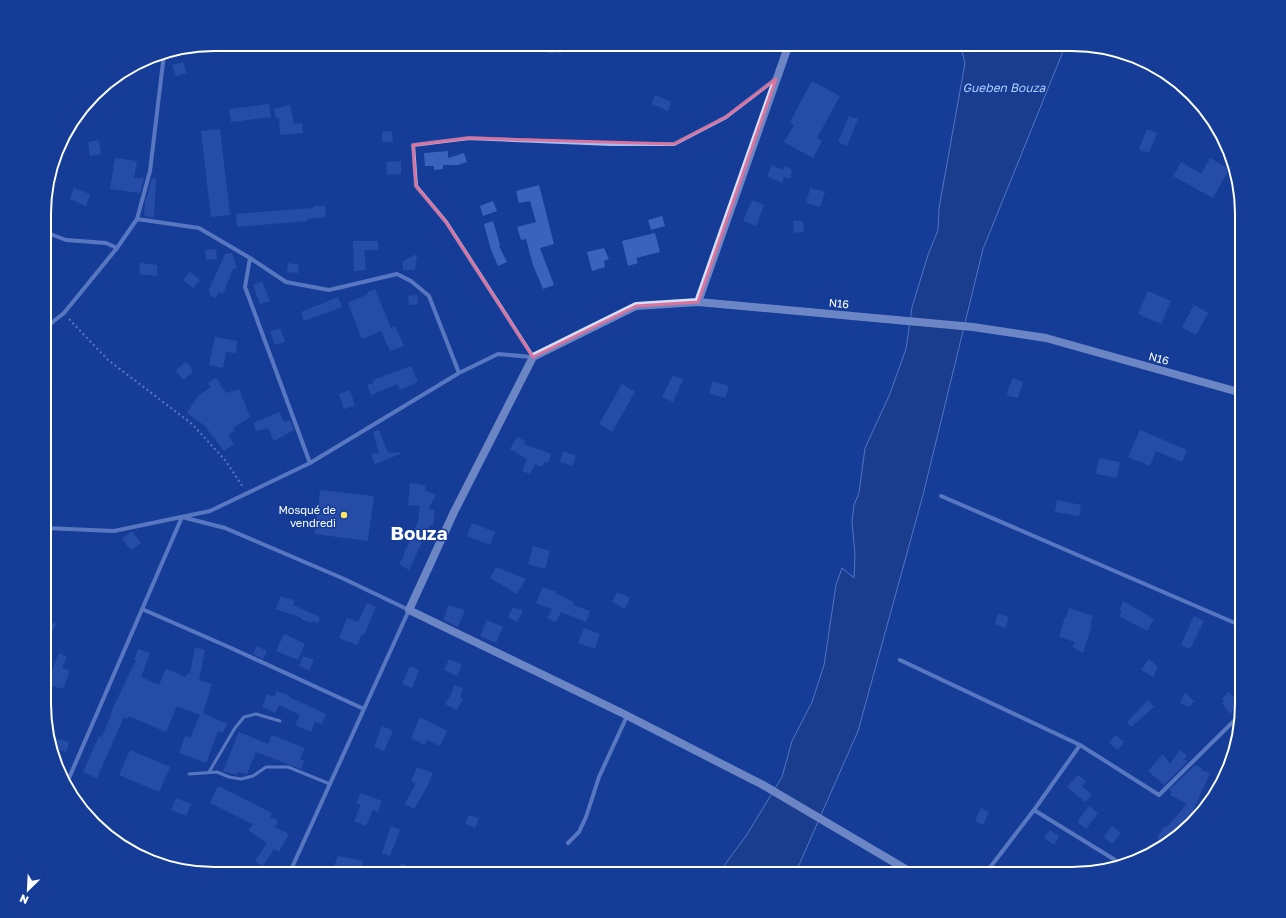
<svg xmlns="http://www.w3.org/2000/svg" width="1286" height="918" font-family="'Golos Text',sans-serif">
<rect width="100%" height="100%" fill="#153d97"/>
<!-- water -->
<path fill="#213f83" stroke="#98b8f5" d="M969 44H1066L983 249 923 495 858 731 795 874H718L746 836 782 777 792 741 812 702 824 665 836 585 842 568 854 578 855 554 852 522 854 505 859 493 865 448 889 396 906 349 912 307 928 255 938 230 939 208 965 63 962 51Z"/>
<!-- building -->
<path fill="#3963bc" d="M527 44H563L561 54 554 52 553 54 527 48Z
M183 62 187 73 176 76 172 65Z
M812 81 840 96 817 138 822 141 813 158 784 142 794 125 790 122Z
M655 95 671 102 668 111 652 104Z
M269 104 271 117 231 122 229 109Z
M290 105 294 124 302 123 303 133 280 135 279 118H276L274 109Z
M849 116 858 119 847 146 838 142Z
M220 129 230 215 211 217 201 131Z
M1147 129 1157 133 1149 153 1139 149Z
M392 131 393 142H382V132Z
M99 140 101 154 90 156 88 142Z
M448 151V158L464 153 467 162 458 165H443V169L434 170V166H425L424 153Z
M115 158 137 161 134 178H144L140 193 110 189Z
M1210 158 1229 169 1213 198 1173 176 1181 162 1201 174Z
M401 161V174L387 175 386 162Z
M772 165 783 170 785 166 792 170 790 179 784 177 782 183 767 176Z
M152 178 156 179 154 218 144 216 145 203Z
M539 185 554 244 540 248 554 285 543 289 533 265 526 239 521 240 517 227 536 222 530 201 519 203 516 191Z
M74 188 90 194 86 206 70 199Z
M810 188 825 192 820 207 806 203Z
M752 200 764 205 756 226 743 221Z
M493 201 497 211 483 216 480 206Z
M313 206H325L326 217 307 219V221L237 227 236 214 313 208Z
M662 216 665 226 651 230 648 220Z
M493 221 500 245 499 246 507 262 498 266 491 250 484 224Z
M793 221H803L804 232 794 233Z
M655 233 660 252 636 258 638 263 628 266 622 241Z
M353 241H378V250H364L366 270 354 271Z
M604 248 609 259 604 261 605 267 592 271 587 252Z
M216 249 217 259 206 260 205 250Z
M232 253 237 268 233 269 223 294 219 292 216 298 210 295 209 290 225 254Z
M417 254 415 270H403V261Z
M140 263 157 265V276L139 274Z
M288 263 299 265 298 273 287 272Z
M190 272 200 280 193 288 183 280Z
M262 281 270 301 260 304 253 285Z
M375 289 391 328 395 326 404 346 390 351 381 331 362 339 348 303 368 294 367 292Z
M1148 291 1171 301 1161 324 1138 314Z
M417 295 418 304 409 305 408 296Z
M338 297 342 307 304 321 301 312Z
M1194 305 1208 313 1196 335 1182 327Z
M280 328 285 342 275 345 270 332Z
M215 337 237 341 236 353 226 352 223 368 209 365Z
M186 362 192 369V373L183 380 176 370Z
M411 366 418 382 400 390 397 384 371 395 367 385 374 383 373 380Z
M673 375 683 380 673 402 662 397Z
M216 378 226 393 239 389 250 417 233 428 235 431 228 435 234 444 224 451 205 426 187 413 198 396 211 387 208 383Z
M1013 378 1023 382 1018 398 1007 396 1008 389Z
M713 381 729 386 725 398 709 393Z
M622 384 635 392 612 432 599 424Z
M350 390 355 406 344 409 339 394Z
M279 412 284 422 290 420 294 430 274 441 268 428 256 431 253 423Z
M379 430 388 453 400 452V454L375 464 371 454 379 453 373 432Z
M1140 430 1187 450 1182 462 1156 451 1150 466 1128 457Z
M517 437 525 441 524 444 551 454 548 463 544 462 542 467 535 464 530 474 522 471 527 459 510 449Z
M563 451 576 456 572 466 560 462Z
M1099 458 1120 462 1117 478 1096 474Z
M410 483 425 485V490L436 495 428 509 435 510 433 526 430 525 409 570 399 564 405 554 404 553 418 522 420 506 408 505Z
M320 490 374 496 368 541 315 534Z
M1057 500 1081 505 1079 516 1055 512Z
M472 523 495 532 490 545 467 536Z
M132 531 141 543 131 550 122 539Z
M533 546 550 551 545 569 528 564Z
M496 567 526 579 517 594 490 578Z
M543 587 556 592 555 593 574 602 573 605 590 611 586 622 561 612 556 622 547 618 552 609 536 603Z
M617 592 630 598 625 609 612 602Z
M281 596 295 601 293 605 320 617 318 623 312 621 311 623 301 619 302 618 276 609Z
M1123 601 1154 619 1147 631 1119 616 1122 611 1120 610Z
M367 603 376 607 364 635 362 634 357 645 339 638 347 618 358 622Z
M449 605 465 610 458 627 443 620Z
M513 607 523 611 517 622 508 617Z
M1069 608 1093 616 1090 625H1092L1083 653 1073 647 1075 642 1059 637 1065 617 1066 618Z
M998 614 1009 617 1005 628 995 624Z
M1194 616 1204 621 1190 649 1181 645Z
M45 619 56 624 45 647Z
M487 620 503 627 496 643 480 636Z
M584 628 600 634 595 649 578 643Z
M284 634 305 644 298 660 276 651Z
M257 646 267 651 263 659 253 654Z
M195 647 205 650 199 680 212 684 203 713 227 724 223 733 218 731 206 763 179 753 185 736 190 738 200 715 177 706 166 732 129 716 128 719 124 717 97 778 83 772 99 736 102 737 112 712H111L136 660H134L138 649 150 653 141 677 159 685 166 669 186 677 187 673 190 674Z
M59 653 67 657 62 668 70 671 63 689 46 684Z
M303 656 314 660 309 670 299 666Z
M449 659 462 665 457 676 444 670Z
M1149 659 1158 667 1153 677 1141 670Z
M410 666 419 670 412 688 402 684Z
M454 685 463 688 460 697 463 699 457 710 445 704 452 692Z
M277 691 290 696 289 697 326 714 322 724 315 722 311 732 295 725 300 715 279 705 275 713 262 707 267 694 274 697Z
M1228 692 1242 703V710L1239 711 1234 708 1230 714 1222 703 1224 701 1222 699Z
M1185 693 1194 701 1189 707 1180 703Z
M1148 700 1154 707 1131 727 1127 722Z
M420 717 447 731 440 746 427 740 425 745 411 738Z
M382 726 393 731 384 751 374 747Z
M239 732 268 744 272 735 305 748 300 759 304 761 301 769 256 752 247 774 238 772 237 775 223 771Z
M1115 735 1124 742 1118 750 1109 743Z
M57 738 69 742 66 752 53 748Z
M130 750 170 767 159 792 119 775Z
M1180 750 1187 756 1184 760 1188 761 1164 785 1148 771 1163 754 1170 764Z
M1195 765 1202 768 1201 770 1210 773 1191 815 1195 818 1163 843 1157 838 1165 826 1167 827 1187 804 1170 795 1172 792 1169 790Z
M417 767 433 773 427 787 414 809 405 804 416 783 411 781Z
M1078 775 1086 781 1082 786 1092 795 1085 802 1067 787Z
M218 786 272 813 270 817 278 820 275 827 289 834 279 852 274 849 263 866 255 861 267 843 248 830 253 824 210 803Z
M361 793 382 801 378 812 373 810 366 826 354 821 361 805 356 803Z
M176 798 191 804 186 816 171 810Z
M1089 806 1098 813 1086 829 1077 822Z
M981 808 989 812 983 825 975 821Z
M469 815 479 818 475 828 465 824Z
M391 826 400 830 390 856 382 853Z
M1112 826 1121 833 1112 844 1104 837Z
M1050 830 1059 836 1054 845 1044 838Z
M338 856 363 861 360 874H331Z
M401 863 427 873V874H398Z"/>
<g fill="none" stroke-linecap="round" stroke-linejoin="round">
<!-- path -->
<path stroke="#a6bff2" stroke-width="2" stroke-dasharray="2 3" stroke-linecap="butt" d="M69 319 108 360 192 424 225 460 243 487"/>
<!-- lane -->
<path stroke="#a6bff2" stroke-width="3" d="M209 772 235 728 244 717 256 714 280 721
M189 774 217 772 229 777 241 779 253 776 266 767H288L330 784"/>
<!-- street -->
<path stroke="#a6bff2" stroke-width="4" d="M137 219 199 228 250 258 245 287 310 463
M45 232 66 240 106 243 117 248
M250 258 286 282 329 290 397 274 411 281 429 296 459 373
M45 328 64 313 117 248 137 219 150 171 164 54
M533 357 446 222 416 186 413 145 469 138 611 144H674L726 117 774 80
M941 496 1242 626
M45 528 114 531 210 511 310 463 459 373 498 354 532 357
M142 609 231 648 364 709
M900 660 1080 745
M66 785 182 517 225 528 342 578 409 610 289 874
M1034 810 1080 745 1159 795 1242 713
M568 843 579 832 586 817 599 777 627 716
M188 870 206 874
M985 874 1034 810 1120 863"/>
<!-- secondary -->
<path stroke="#d5e1fc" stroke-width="8" d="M789 44 698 302 973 327 1046 338 1242 393
M698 302 636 306 533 357 454 512 409 610 622 713 763 785 914 874"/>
</g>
<!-- marked area -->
<path d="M0 0H1286V918H0ZM776 79 698 302 636 306 533 357 446 222 416 186 413 145 469 138 674 144 726 117Z" fill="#153d97" fill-opacity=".55" fill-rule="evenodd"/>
<path fill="none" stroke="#da749d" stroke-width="3" stroke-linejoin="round" d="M776 79 698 302 636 306 533 357 446 222 416 186 413 145 469 138 674 144 726 117Z"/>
<!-- markers -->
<circle fill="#ffe667" stroke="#153d97" stroke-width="1.5" cx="344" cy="515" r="4"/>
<g text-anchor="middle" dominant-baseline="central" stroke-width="3" stroke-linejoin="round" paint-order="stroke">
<!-- street labels -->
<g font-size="11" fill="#fff" stroke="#153d97">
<text transform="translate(839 303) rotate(5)">N16</text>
<text transform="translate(1159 358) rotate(15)">N16</text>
</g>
<!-- poi labels -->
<g font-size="11" fill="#fff" stroke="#153d97" text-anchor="end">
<text x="336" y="509">Mosqué de<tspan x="336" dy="13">vendredi</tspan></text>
</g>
<!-- water labels -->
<g font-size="12" font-style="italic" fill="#b3caf9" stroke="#153d97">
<text x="1004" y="87">Gueben Bouza</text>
</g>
<!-- town labels -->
<g font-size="19" font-weight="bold" fill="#fff" stroke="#153d97">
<text x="419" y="532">Bouza</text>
</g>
</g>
<!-- crop -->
<path d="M0 0H1286V918H0ZM214 51H1072A163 163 0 0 1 1235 214V704A163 163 0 0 1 1072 867H214A163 163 0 0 1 51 704V214A163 163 0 0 1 214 51Z" fill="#153d97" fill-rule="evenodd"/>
<path fill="none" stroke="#fff" stroke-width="2" d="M214 51H1072A163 163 0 0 1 1235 214V704A163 163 0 0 1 1072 867H214A163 163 0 0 1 51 704V214A163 163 0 0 1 214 51Z"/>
<!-- north arrow -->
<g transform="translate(28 890) rotate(204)" stroke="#153d97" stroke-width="3" paint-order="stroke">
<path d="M0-3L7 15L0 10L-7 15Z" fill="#ffffff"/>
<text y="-6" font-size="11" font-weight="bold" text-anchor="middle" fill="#ffffff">N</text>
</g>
</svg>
